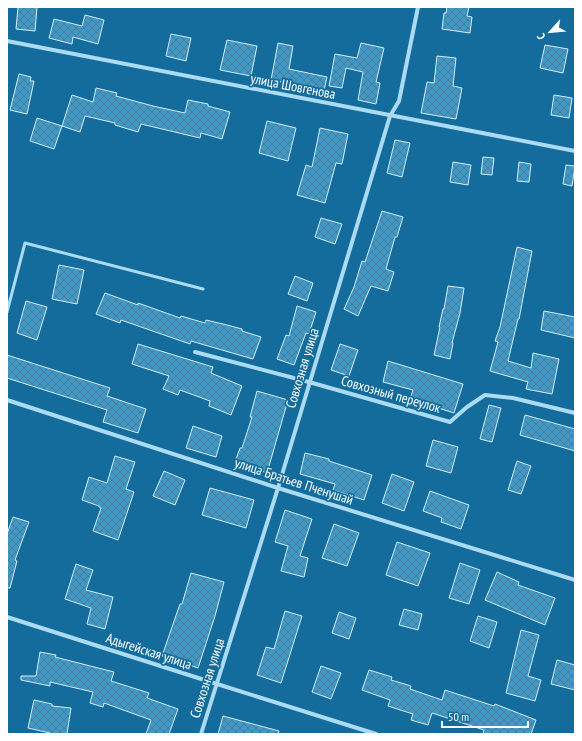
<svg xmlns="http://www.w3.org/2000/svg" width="582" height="741" font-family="'PT Sans Narrow',sans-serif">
<defs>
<pattern id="building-cross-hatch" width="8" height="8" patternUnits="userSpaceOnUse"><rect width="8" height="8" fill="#4198c5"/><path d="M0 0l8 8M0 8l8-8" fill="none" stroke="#457d9b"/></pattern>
</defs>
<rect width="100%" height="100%" fill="#146c9c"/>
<!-- building -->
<path fill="url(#building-cross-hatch)" stroke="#d2effd" d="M18 7H37L35 31 16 29Z
M447 7H469L467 16 472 17 470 33 442 29 444 13H446Z
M85 15 104 20 98 44 73 37 72 44 49 38 54 19 82 26Z
M171 34 191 38 186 61 166 56Z
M227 40 257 46 251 76 220 70Z
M278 43 293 46 289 69 327 77 323 95 296 90 297 85 271 80Z
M361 43 384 48 376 82 380 83 376 104 358 100 363 72 346 68 342 88 329 86 335 54 357 58Z
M545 45 568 49 563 73 540 68Z
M437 56 456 58 453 86 462 88 456 119 421 113 427 82 434 83Z
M19 74 31 77 30 81H34L27 114 10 110Z
M96 88 117 93 116 96 153 106 185 113 188 100 208 104V106L230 112 222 139 201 133 200 138 141 124 138 132 115 125V123L85 116 80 132 62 126 72 95 93 102Z
M554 95 572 98 569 118 551 115Z
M37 118 62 126 54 149 30 141Z
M267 121 296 128 288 161 259 153Z
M320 128 348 134 342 164 336 163 325 203 297 195 306 165 312 167Z
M395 140 410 143 402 177 387 173Z
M483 157 494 158 492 175 481 174Z
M453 162 471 165 468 185 450 182Z
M519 162 531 164 529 182 517 181Z
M566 165 575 166 572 186 563 184Z
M382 211 403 217 397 237H395L386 269 394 272 388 291 371 286 358 316 344 309 354 287 362 261 365 262Z
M321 218 342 224 335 244 315 237Z
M517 247 532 251 519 319H518L508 361 531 368 533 353 559 359 552 394 526 389 528 382 490 371 498 342 495 341 500 327Z
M59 265 84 270 77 304 52 299Z
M295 276 313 283 307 301 288 294Z
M448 286 464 288 460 313 452 343H453L450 359 434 355 440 327H439L443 309H444Z
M105 293 138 305V303L180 318 181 316 205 323 206 320 227 325 242 329V331L261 337 253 359 191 341 190 344 121 320 120 323 96 314Z
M26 301 47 307 37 340 17 333Z
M297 306 316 312 309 334 306 333 294 365 277 359 286 335 289 336Z
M544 311 575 317V338L541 330Z
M138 344 213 367 211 373 242 386 231 415 209 406 210 401 180 390 178 395 163 389 169 376 132 364Z
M340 344 358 350 349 376 331 370Z
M7 355 110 388 107 396 146 409 138 433 103 422 107 410 7 378Z
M388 361 463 384 454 413 410 399 413 390 383 382Z
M257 391 288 400 267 473 235 462 240 448H242L252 417H250Z
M489 405 501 408 492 442 480 439Z
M525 415 575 429V451L520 435Z
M193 426 222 436 216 457 186 448Z
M433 440 458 447 451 473 426 466Z
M305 453 329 459V461L372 475 364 500 333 490 335 484 300 474Z
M115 456 135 462 126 489 134 492 118 540 93 531 101 508 99 507V506L82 500 89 477 107 483Z
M517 461 531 466 521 494 508 490Z
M164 471 185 480 175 505 153 496Z
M392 474 414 482 404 511 382 503Z
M210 488 254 500 246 528 202 515Z
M430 491 469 505 461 529 441 522 442 518 423 511Z
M285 510 312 519 300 556 308 558 304 577 281 571 288 546 275 542Z
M13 517 29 522 15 560 17 561 10 588H7V534Z
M334 524 359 533 347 566 322 558Z
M397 542 430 553 418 586 386 575Z
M460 563 480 570 469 604 449 598Z
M76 564 93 570 86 590 113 597 105 629 87 624 91 608 65 599Z
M497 572 519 582 518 585 555 598 545 625 485 600Z
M191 573 224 582 215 616 198 668 162 656 180 604H182Z
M404 609 422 614 418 630 399 625Z
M285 611 302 616 281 683 257 675 266 647 274 649Z
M339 612 356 618 349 639 332 633Z
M478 616 497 622 489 648 470 641Z
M521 630 539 635 528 676 541 680 535 701 506 693Z
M40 652 56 655 55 657 114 672 111 681 149 693 147 698 178 709 169 734H146L151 720 104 703 103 707 90 703 93 692 50 682V686L21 680V676H36Z
M557 660 575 665V690L551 684Z
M321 666 341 673 331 699 312 692Z
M369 670 392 677 391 680 411 686 410 689 442 700 445 690 494 706 495 704 536 720 531 734H483L484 730 432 713 428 725 411 720 413 714 388 706 390 700 362 690Z
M34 700 52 704V706L71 708 67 734H50V733L28 728Z
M223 716 279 731 278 734H218Z"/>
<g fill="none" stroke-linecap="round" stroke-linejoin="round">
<!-- service -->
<path stroke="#aadbf3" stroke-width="3" d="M7 312 25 243 203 289"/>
<!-- minor -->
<path stroke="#aadbf3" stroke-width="4" d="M7 41 575 151
M195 352 309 382 450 422 467 407 485 395 513 398 575 413
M7 400 278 488 575 580
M7 617 217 684 376 734
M201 734 278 488 390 116 399 101 418 7"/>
</g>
<g text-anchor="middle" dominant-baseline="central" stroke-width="3.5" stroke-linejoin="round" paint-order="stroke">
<!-- street labels -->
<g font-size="14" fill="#fff" stroke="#146c9c">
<text transform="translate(293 86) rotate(11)">улица Шовгенова</text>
<text transform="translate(302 368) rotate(-73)">Совхозная улица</text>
<text transform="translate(391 394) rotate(16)">Совхозный переулок</text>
<text transform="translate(294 481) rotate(18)">улица Братьев Пченушай</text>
<text transform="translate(149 651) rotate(18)">Адыгейская улица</text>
<text transform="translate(207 678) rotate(-72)">Совхозная улица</text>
</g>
</g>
<!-- border -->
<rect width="582" height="741" fill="none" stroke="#ffffff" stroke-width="16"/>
<!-- north arrow -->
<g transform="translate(550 32) rotate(243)" stroke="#146c9c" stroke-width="3" paint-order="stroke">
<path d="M0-3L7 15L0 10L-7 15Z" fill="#ffffff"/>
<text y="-6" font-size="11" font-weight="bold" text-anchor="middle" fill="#ffffff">С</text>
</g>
<!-- scale -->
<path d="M442 721v6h86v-6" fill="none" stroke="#ffffff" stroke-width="2"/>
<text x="448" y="721" font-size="12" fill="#ffffff" stroke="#146c9c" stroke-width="3" paint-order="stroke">50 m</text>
</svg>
